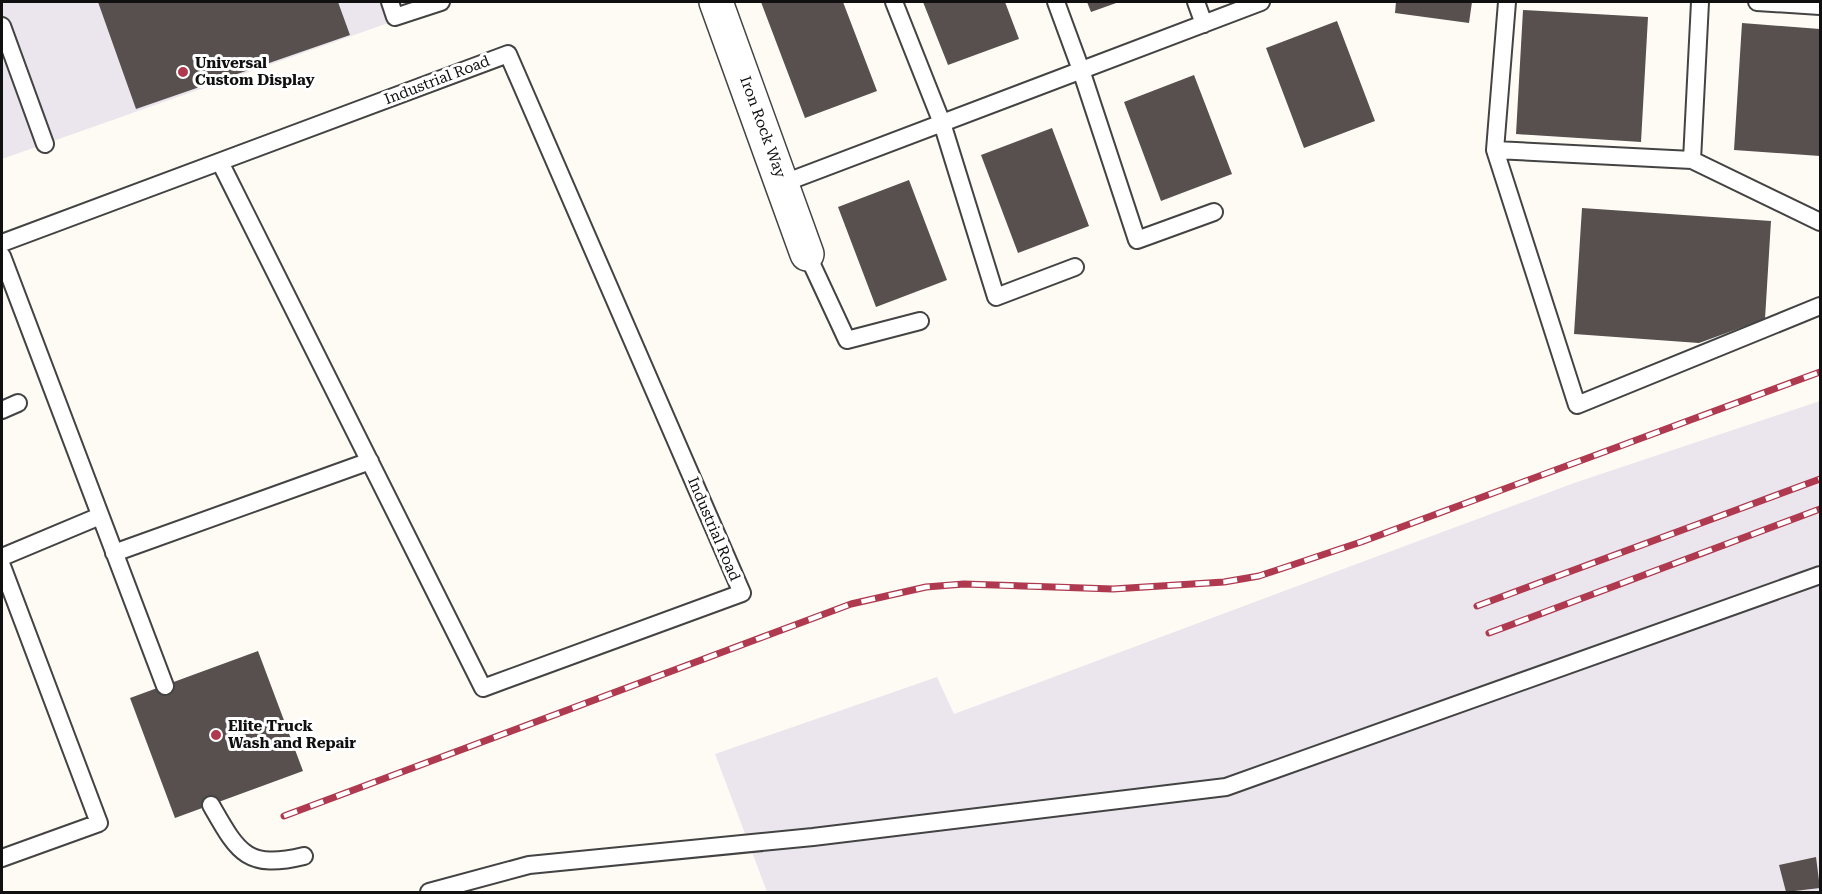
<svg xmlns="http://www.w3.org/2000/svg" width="1822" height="894" font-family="'Roboto Serif',serif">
<rect width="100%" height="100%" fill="#fefbf5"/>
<!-- industrial -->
<path fill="#ebe6ed" d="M2 2H448L2 159Z
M1820 401V892H767L715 754 937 677 954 714 1574 483Z"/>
<!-- building -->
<path fill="#57504e" d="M98 2H338L350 35 136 109Z
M761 2H843L877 91 805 118Z
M923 2H1005L1019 39 948 65Z
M1087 2H1119L1091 12Z
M1396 2H1472L1469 23 1395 13Z
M1523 10 1648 17 1641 142 1516 134Z
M1337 21 1375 121 1304 148 1266 48Z
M1742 23 1820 29V156L1734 150Z
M1194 75 1232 174 1161 201 1124 102Z
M1052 128 1089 226 1018 253 981 155Z
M909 180 947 280 876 307 838 207Z
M1582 208 1771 221 1765 319 1699 343 1574 334Z
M258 651 303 771 175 818 130 698Z
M1816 857 1820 888 1786 892 1779 865Z"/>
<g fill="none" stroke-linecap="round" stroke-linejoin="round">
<defs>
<path id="service" d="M390 2 395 17 441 2
M894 2 942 123 996 297 1075 267
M1056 2 1081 70 1137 240 1214 212
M1196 2 1204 24
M1700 2 1692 160 1495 150 1577 405 1820 306
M1757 2 1820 6
M2 26 45 144
M1495 150 1507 2
M1692 160 1820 222
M784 183 1261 2
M2 243 508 54 742 593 483 688 220 162
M807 254 847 340 920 321
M2 256 165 686
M2 410 18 403
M114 553 370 461
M2 557 100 516
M2 566 99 823 2 858
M211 805C238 852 246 870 304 856
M429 892 529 865 813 837 1226 787 1820 575"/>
<path id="minor" d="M716 2 807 254"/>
</defs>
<!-- service casing -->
<use href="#service" stroke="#434343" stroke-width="20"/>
<!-- minor casing -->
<use href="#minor" stroke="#434343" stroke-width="36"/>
<!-- service -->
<use href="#service" stroke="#fff" stroke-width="16"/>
<!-- minor -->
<use href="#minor" stroke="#fff" stroke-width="33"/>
<defs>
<path id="rail" d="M1477 606 1820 479
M1489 633 1820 509
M284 816 851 604 926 587 964 584 1113 589 1224 582 1259 576 1361 542 1820 372"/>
</defs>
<!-- rail casing -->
<use href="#rail" stroke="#af394f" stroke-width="7"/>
<!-- rail -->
<use href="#rail" stroke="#fff" stroke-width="4.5" stroke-dasharray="14" stroke-linecap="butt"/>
</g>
<!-- markers -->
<g fill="#af394f" stroke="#fff" stroke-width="2">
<circle cx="183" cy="72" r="6"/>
<circle cx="216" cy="735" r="6"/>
</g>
<g text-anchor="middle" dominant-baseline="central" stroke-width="6" stroke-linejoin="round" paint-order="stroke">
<!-- poi labels -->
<g font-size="15" font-weight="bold" fill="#101010" stroke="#fff" text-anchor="start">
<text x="195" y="63">Universal<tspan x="195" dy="17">Custom Display</tspan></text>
<text x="228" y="726">Elite Truck<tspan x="228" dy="17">Wash and Repair</tspan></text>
</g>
<!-- street labels -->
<g font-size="15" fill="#101010" stroke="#fff">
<text transform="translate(437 80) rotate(-21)">Industrial Road</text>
<text transform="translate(763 127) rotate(70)">Iron Rock Way</text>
<text transform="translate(714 529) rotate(67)">Industrial Road</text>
</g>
</g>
<!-- border -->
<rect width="1822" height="894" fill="none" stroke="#101010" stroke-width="6"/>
</svg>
